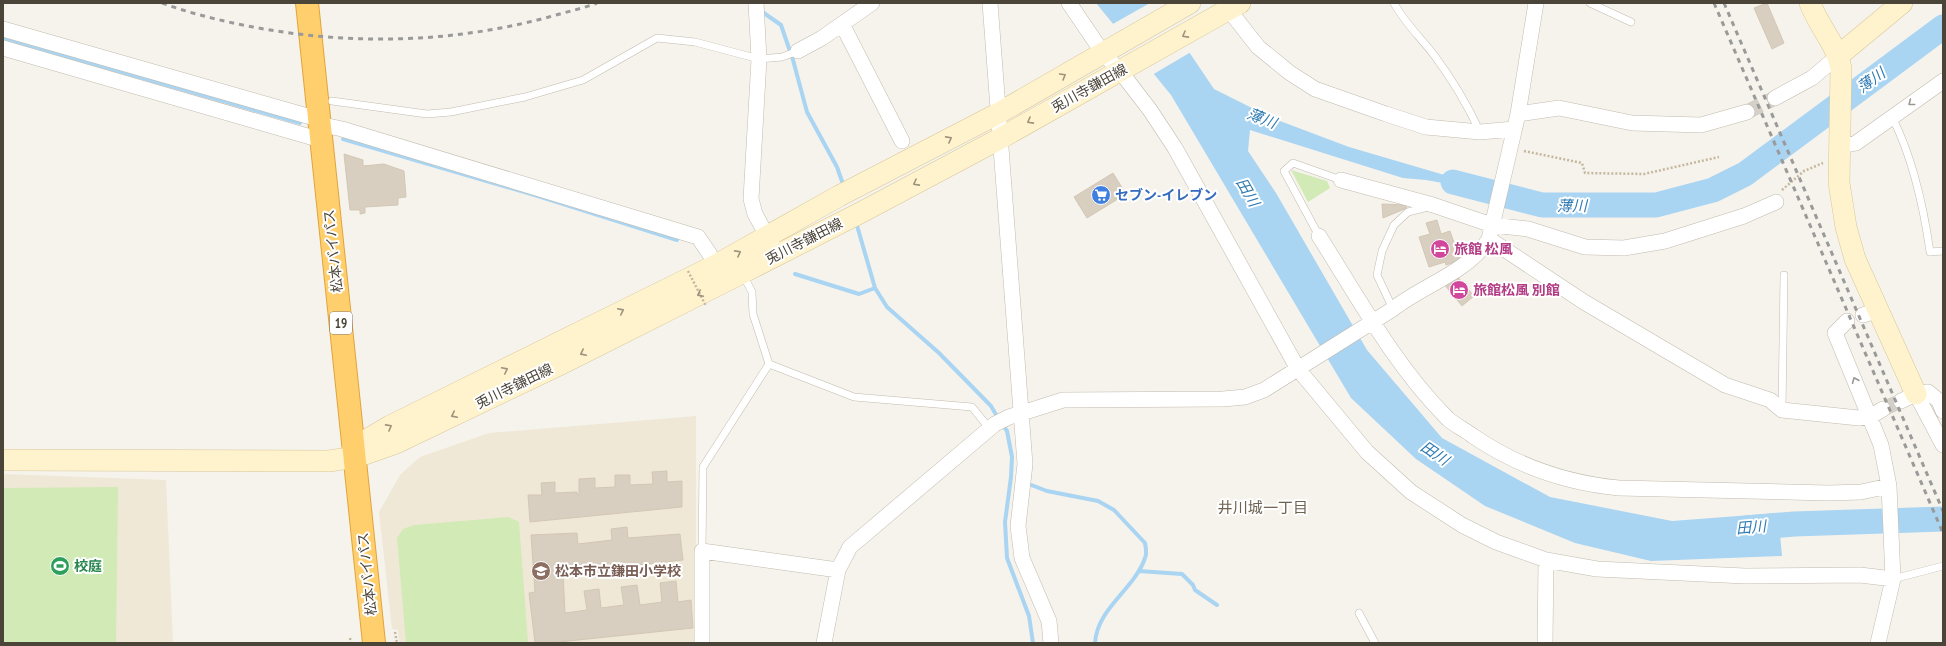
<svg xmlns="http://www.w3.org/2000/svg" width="1946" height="646" font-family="'PT Sans Narrow','Noto Sans JP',sans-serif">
<rect width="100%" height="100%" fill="#f6f3ec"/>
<!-- education -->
<path fill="#efe8d6" d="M696 416V643H399L398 630 392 629 379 512 400 475 420 457 489 433Z
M3 474 166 480 173 643H3Z"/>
<!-- green -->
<path fill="#d2eab5" d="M1291 170 1327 181 1330 188 1308 202Z
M118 487 116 643H3V488Z
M509 517 519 522 528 643H406L397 538 403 529 414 525Z"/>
<!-- water -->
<path fill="#a9d4f2" d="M1096 3H1156L1214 89 1272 118 1349 147 1516 196 1426 180 1403 178 1250 130 1248 151 1276 193 1367 350 1442 438 1550 497 1672 521 1778 513 1782 556 1651 561 1575 543 1485 506 1416 459 1351 398 1171 95Z"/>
<!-- pier -->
<path fill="#f6f3ec" d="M1150 3H1159L1191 52 1152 75 1111 25Z"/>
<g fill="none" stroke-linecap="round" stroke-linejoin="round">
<!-- stream -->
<path stroke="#a9d4f2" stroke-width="4" d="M761 11 781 25 793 60 807 112 837 167 844 187
M3 38 300 123
M343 139 538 196 677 240
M856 222 875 288 887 307 939 353 991 406 998 418
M795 274 859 294 875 288
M1002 424 1007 431 1012 457 1011 477 1005 522 1007 558 1029 616 1033 643
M1026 483 1047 491 1098 501 1114 510 1145 543C1146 548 1147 554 1145 558 1134 590 1097 608 1095 643
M1139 571 1182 574 1193 585 1195 590 1217 605"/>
<!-- river -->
<path stroke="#a9d4f2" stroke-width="25" d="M1453 182 1542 205H1656L1713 190 1745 174 1943 27
M1746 528 1794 524 1943 519"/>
</g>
<!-- building -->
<path fill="#d8cfc1" stroke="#d3c7b4" d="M1767 3 1784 43 1772 49 1754 8Z
M344 154 363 160V166L384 164 404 171 406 197 398 198V205L365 207V213L360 214V210H350Z
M1113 173 1126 194 1087 218 1074 197Z
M1382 204 1406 205 1407 208 1383 218Z
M1437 220 1441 234 1450 231 1460 260 1446 265 1445 262 1429 267 1419 237 1430 234 1426 223Z
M1455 274 1474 296 1462 306 1444 284Z
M667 471V482L682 481V507L530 522 528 495H542L541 483 555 482V493L577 492 578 496H579V479L595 478V488L615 487V475H630V485L653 484 652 472Z
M627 527 628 538 680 534 683 560 563 573 565 613 587 610 584 591 599 589 601 608 624 605 621 587 637 585 640 605 662 602 660 583 676 581 678 602 691 600 693 628 549 643H535L529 593 535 592 531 535 577 533 578 544 612 540 611 529Z"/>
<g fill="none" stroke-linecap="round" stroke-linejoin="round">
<!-- street-tunnel -->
<path stroke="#d4d0c8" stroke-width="15" stroke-dasharray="15 8" stroke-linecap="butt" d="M1747 112 1775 98
M1883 409 1901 401"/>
<defs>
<path id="lane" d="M1394 3C1404 22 1420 37 1434 55 1452 79 1467 104 1480 132
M1590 3 1631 22
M332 101 427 114 451 112 525 97 583 80 657 38 695 42 759 59 782 57 798 51
M1892 117C1912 156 1924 210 1930 252L1943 251
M1319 236 1284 171 1293 163 1341 180
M1393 309 1377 275 1382 251 1394 225 1408 212 1428 207
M769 364 854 397 972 407 989 428
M1782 409 1784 275
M702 551 703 467 769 364 753 314 752 292 743 275
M1893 579 1943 566
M1359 613 1375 643"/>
<path id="street" d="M756 3 759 59 751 199 755 214 772 245
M990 3 1025 464 1018 526 1022 558 1049 621 1051 643
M1069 3 1103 53 1120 71 1150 110 1175 148 1298 369 1367 452 1411 492 1462 525 1496 542 1546 560 1597 569 1745 576 1860 575 1893 579
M1229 10 1258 47 1290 73 1315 89 1386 114 1426 127 1480 132 1514 129
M842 24 902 141
M3 29 318 119
M3 48 321 140
M798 51 822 38 872 3
M1775 98 1812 78 1838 56
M1518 114 1559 108 1632 123 1701 125 1747 112
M319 124 342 129 698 237 709 253 720 274
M1841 146 1856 143 1943 81
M1341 180 1433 205 1492 225 1528 229 1585 247 1624 248 1665 241 1744 216 1776 202
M1319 236C1359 299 1395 366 1448 419 1455 425 1465 430 1473 436 1517 466 1566 483 1619 488L1829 493 1861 492 1889 486
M1489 239 1584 302 1725 385 1770 400 1782 410 1859 418 1871 416 1883 409
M1863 315 1879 310
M1847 321 1835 333 1881 445 1889 486 1893 579 1878 643
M1916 394 1943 445
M1901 401 1916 394 1928 392 1939 401 1943 411
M702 643V551L838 570
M824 643 838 570 850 547 995 424 1009 417 1063 400 1223 399 1245 397 1264 390 1393 309C1423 285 1467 273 1489 239L1518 114 1536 3
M1545 643 1546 560"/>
<path id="secondary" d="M1810 3C1818 26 1837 44 1841 69L1839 183 1846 227 1855 259 1916 394
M1838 56 1902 3
M353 448 390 426 716 265 839 196 999 113 1190 3
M3 460 329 461 356 457 396 443 561 364 742 273 860 213 1001 138 1240 3"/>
<path id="highway" d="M307 3 374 643"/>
</defs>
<!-- lane casing -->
<use href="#lane" stroke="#c2bbae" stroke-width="8"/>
<!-- street casing -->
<use href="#street" stroke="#c2bbae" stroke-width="16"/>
<!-- secondary casing -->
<use href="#secondary" stroke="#d6c79b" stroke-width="22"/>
<!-- highway casing -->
<use href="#highway" stroke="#e0a43c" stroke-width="24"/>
<!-- path -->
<path stroke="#c4b79f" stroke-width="2.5" stroke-dasharray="2 2" stroke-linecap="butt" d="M1524 151 1582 163 1585 173 1644 174 1719 157
M1782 190 1804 171 1823 163
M395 632 397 643
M350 638 351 643"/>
<!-- lane -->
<use href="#lane" stroke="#fff" stroke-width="7"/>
<!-- street -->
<use href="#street" stroke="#fff" stroke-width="15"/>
<!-- secondary -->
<use href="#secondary" stroke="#fff3cd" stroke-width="21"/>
<!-- highway -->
<use href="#highway" stroke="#ffcf6e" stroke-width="22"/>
<!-- rail -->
<path stroke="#9a9a9a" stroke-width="3" stroke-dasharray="5 5" stroke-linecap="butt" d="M162 3C192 14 222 21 253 27 354 46 457 43 556 15 570 11 584 8 597 3
M1714 3 1943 533
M1724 3 1943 511"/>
<!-- path-bridge -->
<path stroke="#c4b79f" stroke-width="2.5" stroke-dasharray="2 2" stroke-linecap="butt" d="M688 271 706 306"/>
</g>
<!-- one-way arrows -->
<defs><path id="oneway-chevron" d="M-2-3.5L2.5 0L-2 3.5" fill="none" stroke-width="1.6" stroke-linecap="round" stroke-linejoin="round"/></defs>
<g stroke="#9c937c">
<use href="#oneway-chevron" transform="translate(1185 35) rotate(151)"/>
<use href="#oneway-chevron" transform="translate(1063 76) rotate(-30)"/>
<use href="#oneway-chevron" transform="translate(1030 121) rotate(151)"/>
<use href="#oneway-chevron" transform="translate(949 139) rotate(-28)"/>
<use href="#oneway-chevron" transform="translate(916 183) rotate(152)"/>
<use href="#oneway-chevron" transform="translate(738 253) rotate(-28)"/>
<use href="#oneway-chevron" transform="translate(700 294) rotate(153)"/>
<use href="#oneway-chevron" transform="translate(621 311) rotate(-26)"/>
<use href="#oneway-chevron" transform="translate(583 353) rotate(153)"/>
<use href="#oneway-chevron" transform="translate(505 370) rotate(-27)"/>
<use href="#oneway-chevron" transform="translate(454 415) rotate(154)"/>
<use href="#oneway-chevron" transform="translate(389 427) rotate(-29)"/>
</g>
<g stroke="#9c9892">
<use href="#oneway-chevron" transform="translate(1911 103) rotate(142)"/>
<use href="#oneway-chevron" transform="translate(1855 380) rotate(-113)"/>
</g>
<!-- icons -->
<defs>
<symbol id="supermarket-disc" viewBox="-11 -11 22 22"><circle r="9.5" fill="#3f7fe0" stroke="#fff"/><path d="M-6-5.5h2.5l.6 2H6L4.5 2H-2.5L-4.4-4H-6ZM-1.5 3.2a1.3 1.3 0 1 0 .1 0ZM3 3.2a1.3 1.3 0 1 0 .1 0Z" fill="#fff"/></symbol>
<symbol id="hotel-disc" viewBox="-11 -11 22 22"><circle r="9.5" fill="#d1479c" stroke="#fff"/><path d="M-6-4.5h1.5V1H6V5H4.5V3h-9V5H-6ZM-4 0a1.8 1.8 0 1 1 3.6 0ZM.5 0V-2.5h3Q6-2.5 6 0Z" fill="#fff"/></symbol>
<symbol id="stadium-disc" viewBox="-11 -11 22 22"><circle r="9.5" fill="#2e9e5b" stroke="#fff"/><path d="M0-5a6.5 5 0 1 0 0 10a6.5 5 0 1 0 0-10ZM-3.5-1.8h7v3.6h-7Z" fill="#fff"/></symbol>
<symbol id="school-disc" viewBox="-11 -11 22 22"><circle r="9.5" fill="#8d6e63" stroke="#fff"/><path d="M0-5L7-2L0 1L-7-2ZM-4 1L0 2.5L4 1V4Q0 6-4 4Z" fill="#fff"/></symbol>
</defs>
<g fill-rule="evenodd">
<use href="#supermarket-disc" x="1090" y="184" width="22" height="22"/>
<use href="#hotel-disc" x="1429" y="238" width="22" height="22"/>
<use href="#hotel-disc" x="1448" y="279" width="22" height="22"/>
<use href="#stadium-disc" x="49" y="555" width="22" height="22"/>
<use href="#school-disc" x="530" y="560" width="22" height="22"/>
</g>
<g text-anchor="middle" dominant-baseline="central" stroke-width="4" stroke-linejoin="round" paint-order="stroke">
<!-- shield labels -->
<rect fill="#fff" stroke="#817c74" stroke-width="1" x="330" y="312" width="22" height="22" rx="3"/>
<g font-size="13" font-weight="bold" fill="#4b4439">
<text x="341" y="323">19</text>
</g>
<!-- street labels -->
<g font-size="14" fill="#4b4439" stroke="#fff">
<text transform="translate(1089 88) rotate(-29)">兎川寺鎌田線</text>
<text transform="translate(804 241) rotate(-27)">兎川寺鎌田線</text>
<text transform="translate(333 251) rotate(-96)">松本バイパス</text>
<text transform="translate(514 386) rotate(-26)">兎川寺鎌田線</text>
<text transform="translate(367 574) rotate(-96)">松本バイパス</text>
</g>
<!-- shop labels -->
<g font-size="14" font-weight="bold" fill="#366cbe" stroke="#fff" text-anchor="start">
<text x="1115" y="195">セブン-イレブン</text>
</g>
<!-- hotel labels -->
<g font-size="14" font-weight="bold" fill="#b23c85" stroke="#fff" text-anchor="start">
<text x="1454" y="249">旅館 松風</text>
<text x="1473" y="290">旅館松風 別館</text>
</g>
<!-- leisure labels -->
<g font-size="14" font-weight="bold" fill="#27864d" stroke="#fff" text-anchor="start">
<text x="74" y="566">校庭</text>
</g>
<!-- education labels -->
<g font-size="14" font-weight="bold" fill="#785e54" stroke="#fff" text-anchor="start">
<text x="555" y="571">松本市立鎌田小学校</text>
</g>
<!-- water labels -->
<g font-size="15" font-style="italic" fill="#2e7ab2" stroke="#fff">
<text transform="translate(1871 80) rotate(-36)">薄川</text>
<text transform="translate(1262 118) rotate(21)">薄川</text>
<text transform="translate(1248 192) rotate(60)">田川</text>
<text x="1572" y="205">薄川</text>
<text transform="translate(1435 453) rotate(34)">田川</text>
<text transform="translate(1751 527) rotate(-5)">田川</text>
</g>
<!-- neighbourhood labels -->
<g font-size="15" fill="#6e6250" stroke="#fff">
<text x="1263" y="507">井川城一丁目</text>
</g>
</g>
<!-- border -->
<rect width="1946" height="646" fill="none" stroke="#4b4439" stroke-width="8"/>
</svg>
